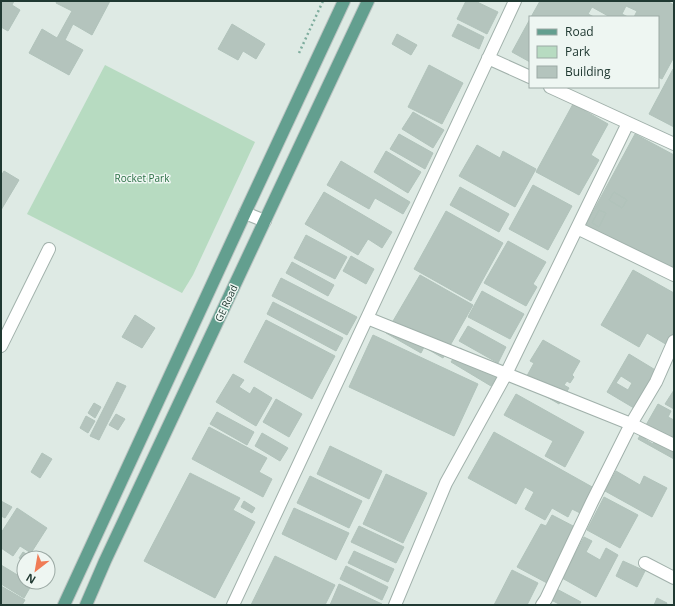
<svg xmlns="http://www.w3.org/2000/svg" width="675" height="606" font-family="'Open Sans',sans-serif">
<rect width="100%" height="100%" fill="#deeae4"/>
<!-- green -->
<path fill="#b7dbc1" d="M105 65 255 142 193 275 182 293 27 214Z"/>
<!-- building -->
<path fill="#b4c4bd" stroke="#b1c3bb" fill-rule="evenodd" d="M1 1H14L12 5 20 10 8 31 1 27Z
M57 1H110L92 35 73 24 65 40 83 50 69 75 29 53 42 29 57 38 72 11 56 3Z
M466 1H475L498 12 487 34 457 19Z
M540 1H667L674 5V57L662 79 658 77V17H634L637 11 626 6 622 14 628 17H610L592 7 588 14 594 17H531Z
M530 19V62L512 52Z
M232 24 265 44 256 59 243 51 238 60 218 49Z
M458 24 484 37 479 49 452 36Z
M397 34 417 45 411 55 392 44Z
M429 65 463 83 442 124 408 107Z
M673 69H674V127L649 114Z
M573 104 608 124 591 155 599 160 579 195 536 172Z
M413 112 444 130 433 148 402 129Z
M399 134 433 153 425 169 390 149Z
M635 134 674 155V282L582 232ZM614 192 627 200 622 208 609 200ZM599 210 606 213 599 227 592 223Z
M477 145 500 158 503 151 536 169 515 207 459 176Z
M386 151 421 172 408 193 374 172Z
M341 161 410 202 403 214 375 198 369 209 327 185Z
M4 171 19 180 1 210V176Z
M533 185 572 206 548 250 509 229Z
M460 187 509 214 499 232 450 205Z
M324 192 392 232 382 248 368 239 358 255 305 224Z
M614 192 627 200 622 208 609 200Z
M599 210 606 213 599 227 592 223Z
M446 211 503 243 471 301 414 269Z
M306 235 347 257 335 279 294 258Z
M508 241 546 262 533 284 537 287 526 306 484 283Z
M351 256 374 269 366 284 343 271Z
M292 262 334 285 328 296 286 273Z
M633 270 674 293V349L647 333 639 347 601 325Z
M420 275 473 305 443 358 424 347 421 353 386 333Z
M281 278 357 317 347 335 272 296Z
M482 291 524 314 510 339 468 317Z
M273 302 343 338 336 351 267 314Z
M135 315 155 328 142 348 122 337Z
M266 320 335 356 312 399 244 362Z
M468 326 506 347 498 363 459 341Z
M373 335 478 384 454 436 349 387Z
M543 340 580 361 572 375 574 377 570 383 567 381 564 385 569 388 559 404 523 383 534 363 530 361Z
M460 348 500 371 491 386 451 362Z
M629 354 662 374 644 414 607 392ZM621 376 632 383 628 390 616 383Z
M233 374 244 380 239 387 250 394 254 387 272 398 256 426 216 402Z
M117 382 126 386 99 440 90 436Z
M674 390V409L665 404Z
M516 394 584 432 565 467 545 456 553 441 504 415Z
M276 399 302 414 289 437 263 422Z
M94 403 101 407 95 418 88 413Z
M658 404 671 411 668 417 674 420V459L638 439ZM650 431 658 435 653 444 645 439Z
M217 412 254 432 247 445 210 424Z
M116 414 125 419 118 430 109 425Z
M86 416 95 421 88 433 80 428Z
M209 427 267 458 259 472 272 479 263 497 192 459Z
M494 432 594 488 580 513 572 509 568 517 552 508 545 520 525 509 534 492 525 487 516 504 468 478Z
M262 433 288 448 280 461 255 446Z
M330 446 382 471 369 499 317 474Z
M42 453 52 459 40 478 31 472Z
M616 471 640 485 644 476 667 488 652 517 605 491Z
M190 473 240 498 233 510 255 522 215 598 144 561Z
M386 474 427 493 403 543 363 524Z
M310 476 362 501 349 528 297 503Z
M604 497 638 515 620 548 587 530Z
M1 501 12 507 5 518 1 516Z
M244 501 255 508 252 513 241 507Z
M17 508 47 528 31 553 20 546 13 556 1 548V533Z
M294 508 349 533 336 560 282 534Z
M552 515 577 528 547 583 517 567 541 524 546 526Z
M359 526 404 547 396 563 351 542Z
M584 537 592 541 586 552 600 560 606 548 618 555 596 597 562 578Z
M354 551 394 569 388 582 348 563Z
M23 552 33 558H24V561L19 558Z
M275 556 335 585 325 605H251Z
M623 561 645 571 637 587 616 576Z
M1 565 24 579V582H28L32 584 24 598 1 584Z
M346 566 388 587 382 600 340 579Z
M512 570 538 583 527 605H494Z
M339 584 382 604V605H330Z
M1 586 25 600 22 605H1Z
M553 587 581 602 579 605H561L547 598Z
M657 598 667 603 666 605H654Z"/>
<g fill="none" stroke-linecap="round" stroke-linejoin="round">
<defs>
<path id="minor" d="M488 58 530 77
M550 87 674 144
M577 228 674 275
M367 318 631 424 674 445
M1 346 49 249
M645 563 674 578
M233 605 515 1
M395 605 446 483 506 374 628 123
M542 605 546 599 592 502 631 424 656 382 674 341"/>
<path id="tertiary" d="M245 213 265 221"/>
<path id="primary" d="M64 605 245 213 344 1
M86 605 105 561 368 1"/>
</defs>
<!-- minor casing -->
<use href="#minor" stroke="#a1b1ab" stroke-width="14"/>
<!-- tertiary casing -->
<use href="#tertiary" stroke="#a1b1ab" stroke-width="14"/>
<!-- primary casing -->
<use href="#primary" stroke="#bcc4c2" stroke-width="14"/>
<!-- path -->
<path stroke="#7fad9e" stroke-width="2.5" stroke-dasharray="2 3" stroke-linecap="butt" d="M299 53 323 1"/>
<!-- minor -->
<use href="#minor" stroke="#fff" stroke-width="12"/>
<!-- tertiary -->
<use href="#tertiary" stroke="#fff" stroke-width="12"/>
<!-- primary -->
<use href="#primary" stroke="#639f8f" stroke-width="12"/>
</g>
<g text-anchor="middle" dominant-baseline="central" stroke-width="3" stroke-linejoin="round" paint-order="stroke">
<!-- park labels -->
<g font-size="10" fill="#2b6f45" stroke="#eef6f2">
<text x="142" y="178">Rocket Park</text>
</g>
<!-- street labels -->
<g font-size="10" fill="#203932" stroke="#eef6f2">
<text transform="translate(226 303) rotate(-65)">GE Road</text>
</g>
</g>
<!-- border -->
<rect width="675" height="606" fill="none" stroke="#203932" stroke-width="4"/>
<!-- legend -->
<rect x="529" y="16" width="130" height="72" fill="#eef6f2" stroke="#9caaa5"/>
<rect x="537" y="29" width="20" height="6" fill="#639f8f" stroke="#9caaa5"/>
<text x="565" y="36" font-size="12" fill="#203932">Road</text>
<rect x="537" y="46" width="20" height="12" fill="#b7dbc1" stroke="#9caaa5"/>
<text x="565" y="56" font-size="12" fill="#203932">Park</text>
<rect x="537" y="66" width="20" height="12" fill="#b4c4bd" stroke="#9caaa5"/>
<text x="565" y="76" font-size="12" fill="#203932">Building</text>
<!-- north arrow -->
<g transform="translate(36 570) rotate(211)"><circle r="19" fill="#eef6f2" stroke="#9caaa5"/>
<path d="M0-3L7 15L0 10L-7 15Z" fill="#f07c56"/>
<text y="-6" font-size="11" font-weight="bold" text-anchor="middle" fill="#203932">N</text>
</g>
</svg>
